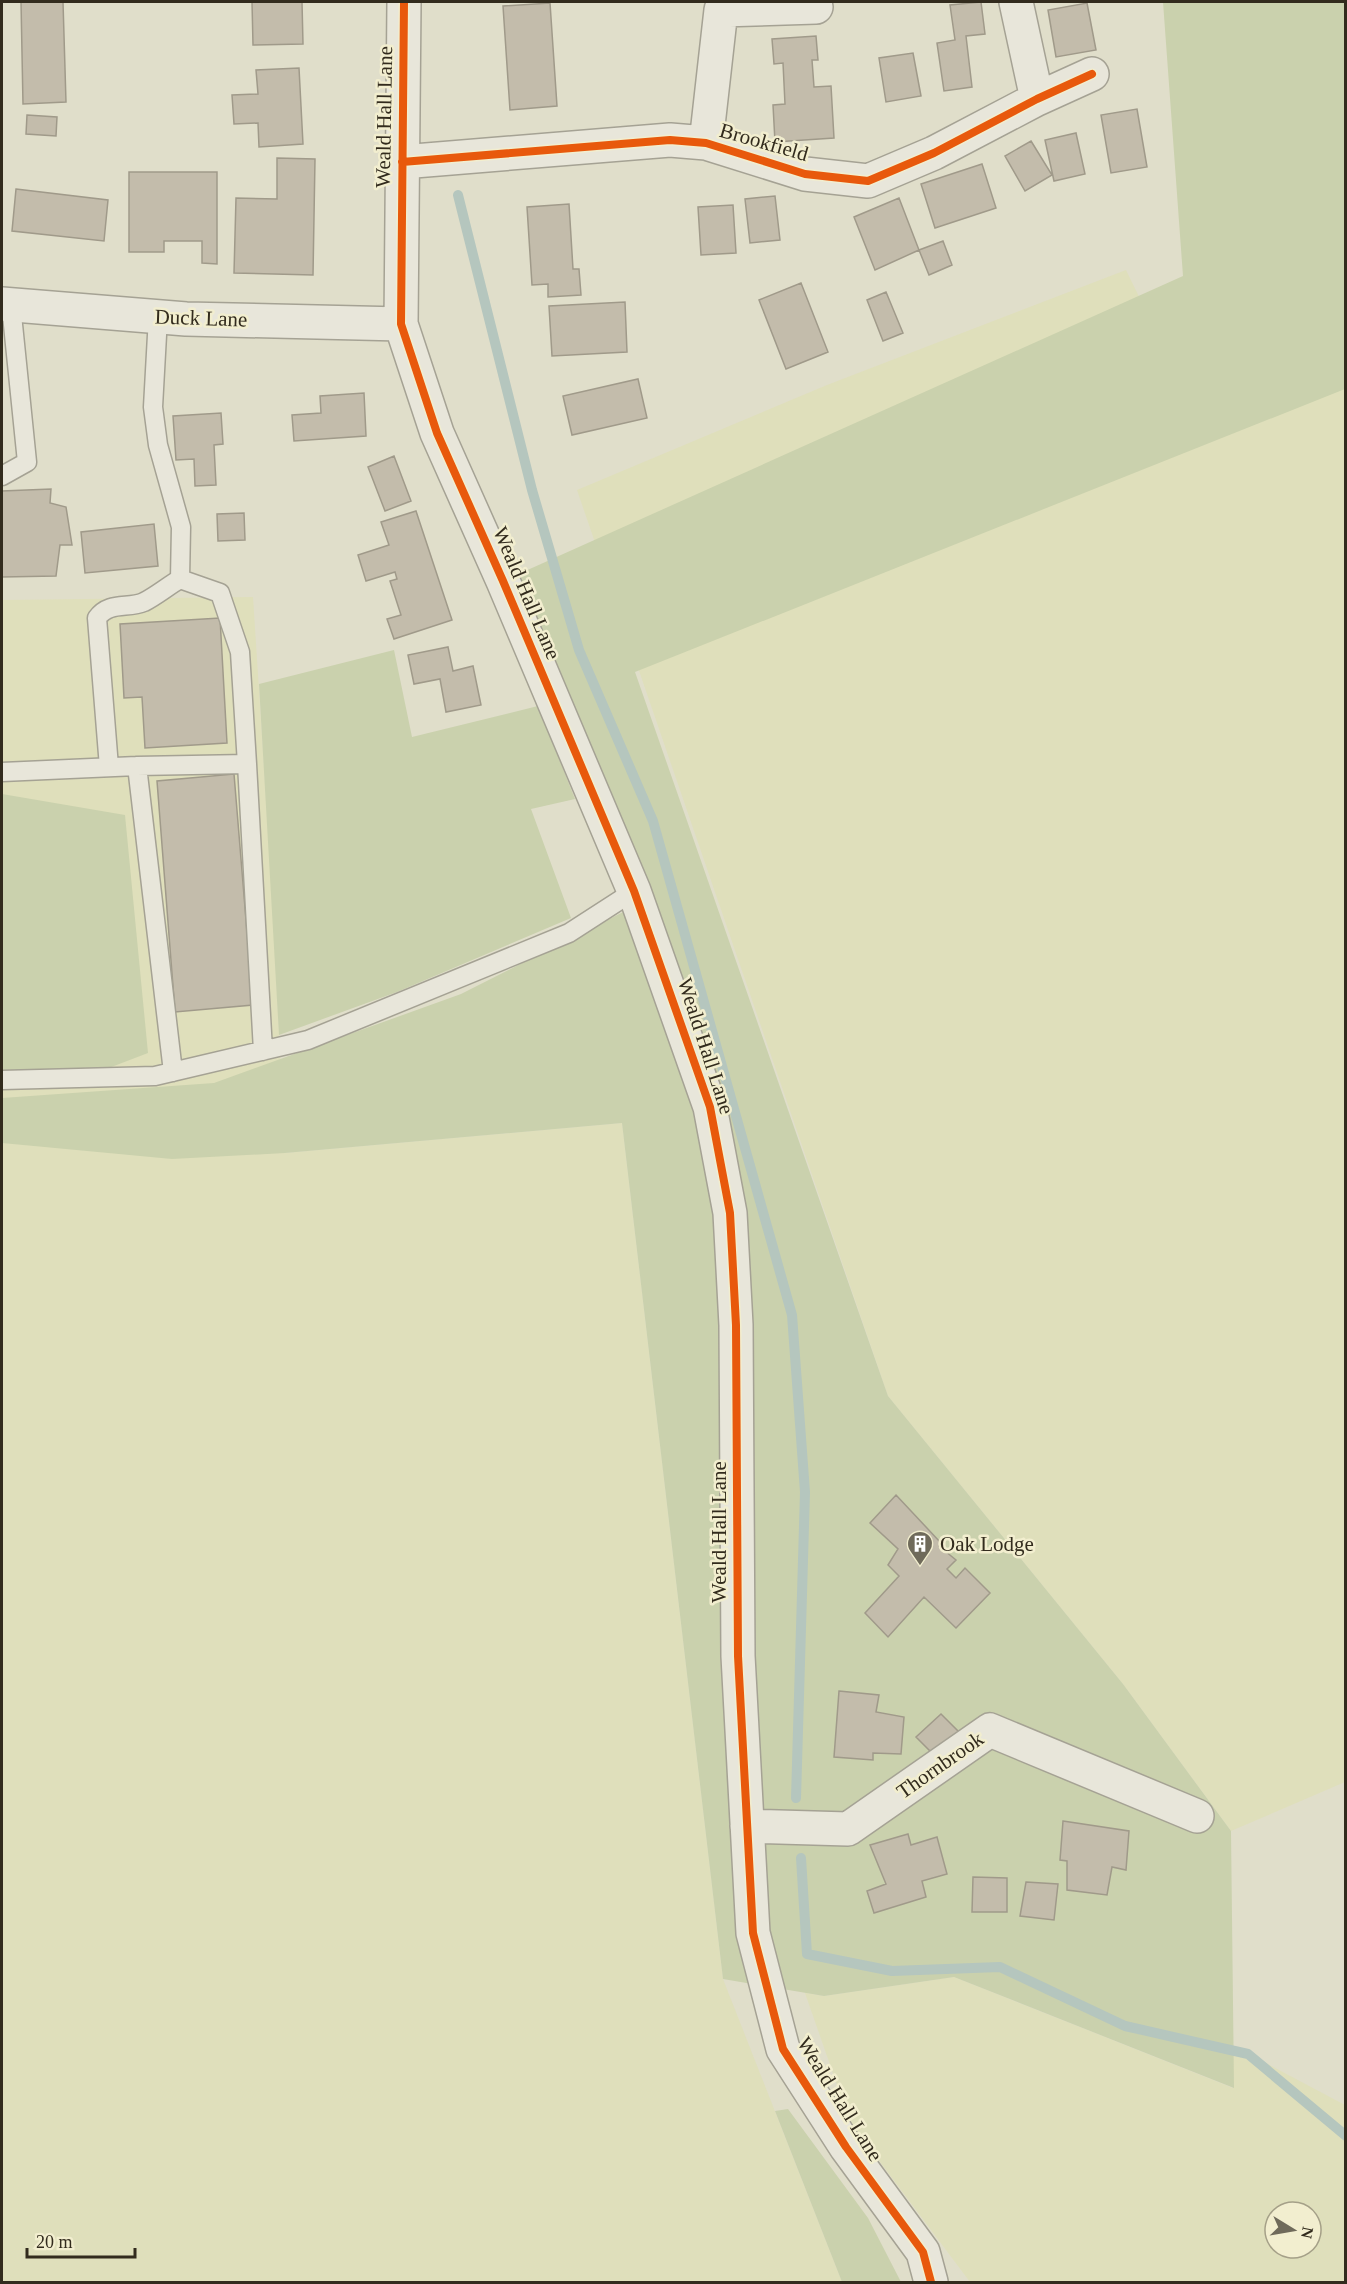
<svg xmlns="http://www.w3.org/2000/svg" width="1347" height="2284" font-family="Georgia,serif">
<rect width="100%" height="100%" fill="#e0deca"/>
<!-- farmland -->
<path fill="#dfdfbb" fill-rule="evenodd" d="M1126 270 1199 420 1345 363V1782L1231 1831 1123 1684 888 1396 577 490 827 385Z
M253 597 272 892 285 1153 622 1123 723 1979 842 2282H2V600Z
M954 1977 1233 2088 1232 2045 1345 2105V2282H970L850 2122 805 1993 824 1996ZM1275 2212H1311V2248H1275Z"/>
<!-- green -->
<path fill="#cad1ad" d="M1163 2H1345V389L635 672 888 1396 1123 1684 1231 1831 1234 2088 954 1977 824 1996 723 1979 622 1123 285 1153 172 1159 2 1143V1098L214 1083 461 994 637 905 503 581 1183 276Z
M394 650 412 737 538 706 575 799 531 809 571 918 397 992 279 1035 259 684Z
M2 794 125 815 148 1053 93 1074 2 1070Z
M788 2109 868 2218 901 2282H842L775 2111Z"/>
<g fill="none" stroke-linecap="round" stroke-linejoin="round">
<!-- stream -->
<path stroke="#b5c6be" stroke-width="10" d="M458 195 532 490 579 650 653 821 792 1315 805 1492 796 1798
M801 1858 807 1954 892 1971 1000 1967 1125 2026 1248 2054 1346 2136"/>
</g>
<!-- building -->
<path fill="#c3bcab" stroke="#a09a8a" stroke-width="1.5" d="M21 2H63L66 102 23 104Z
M252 2H302L303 44 253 45Z
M981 2 985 34 966 36 972 87 944 91 937 43 955 40 950 5Z
M550 3 557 106 510 110 503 6Z
M1087 3 1096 50 1056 57 1048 10Z
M816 36 818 60H812L814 87 831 86 834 138 775 142 773 105 785 104 783 63 774 64 772 39Z
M913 53 921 96 886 102 879 58Z
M299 68 303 144 259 147 258 123 234 124 232 95 258 94 256 70Z
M1137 109 1147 167 1111 173 1101 115Z
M27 115 57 117 56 136 26 134Z
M1076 133 1085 174 1054 181 1045 140Z
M1031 141 1052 175 1025 191 1005 156Z
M277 158 315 159 313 275 234 273 236 198 277 199Z
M982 164 996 208 935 228 921 184Z
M129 172H217V264L202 263V241H164V252H129Z
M16 189 108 200 104 241 12 231Z
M775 196 780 240 750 243 745 199Z
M899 198 919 250 875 270 854 217Z
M569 204 573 269H579L581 295 548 297V284L532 285 527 207Z
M733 205 736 253 701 255 698 207Z
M943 241 952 265 929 275 919 250Z
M801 283 828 352 786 369 759 300Z
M886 292 903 333 883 341 867 300Z
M625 302 627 352 552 356 549 306Z
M638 379 647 418 572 435 563 396Z
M364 393 366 436 294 441 292 415 321 413 320 396Z
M221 413 223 444 214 445 216 485 195 486 194 459 176 460 173 416Z
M394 456 411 501 385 511 368 467Z
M51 489 50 503 66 507 72 545H60L56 576 2 577V491Z
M416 511 452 620 394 639 387 619 401 615 390 581 397 579 395 572 366 581 358 555 389 545 381 522Z
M244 513 245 540 218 541 217 514Z
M154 524 158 566 85 573 81 532Z
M220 618 227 743 145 748 142 697 124 698 120 624Z
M448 647 453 671 473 666 481 705 446 712 440 679 414 684 408 655Z
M234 774 253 1005 175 1012 157 781Z
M896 1495 941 1543 939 1546 956 1560 947 1569 956 1578 965 1568 990 1593 956 1628 924 1597 888 1637 865 1613 899 1576 888 1565 898 1549 870 1523Z
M839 1691 879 1695 876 1712 904 1717 901 1754 873 1753V1760L834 1757Z
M941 1714 966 1739 940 1761 916 1737Z
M1063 1821 1129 1831 1126 1870 1112 1867 1107 1895 1067 1890V1861L1060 1860Z
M908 1834 911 1845 937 1837 947 1874 922 1881 926 1897 874 1913 867 1891 886 1884 870 1845Z
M973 1877 1007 1878V1912H972Z
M1026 1882 1058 1884 1054 1920 1020 1916Z"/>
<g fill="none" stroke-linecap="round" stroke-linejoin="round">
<defs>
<path id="service" d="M158 317 153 407 158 445 181 527 180 579
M2 476 27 462 11 305
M247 764 263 1051
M109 767 97 618C109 601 128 609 144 602 156 596 168 586 180 579
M2 772 137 766
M173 1072 137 766 247 764 240 652 220 593 180 579
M2 1080 155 1076 308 1040 569 933 634 891"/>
<path id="minor" d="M404 2 401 324 437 433 503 581 634 891 710 1107 730 1213 736 1325 738 1656 753 1933 783 2049 846 2147 923 2252 931 2282
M1016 2 1037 99
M706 143 721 10 816 7
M402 162 670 140 706 143 805 174 868 181 934 153 1037 99 1092 74
M2 304 186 319 401 324
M747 1826 848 1829 990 1730 1197 1816"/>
</defs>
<!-- service casing -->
<use href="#service" stroke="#a5a294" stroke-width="21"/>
<!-- minor casing -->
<use href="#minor" stroke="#a5a294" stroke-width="36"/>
<!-- service -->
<use href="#service" stroke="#e8e6da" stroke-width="18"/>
<!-- minor -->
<use href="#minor" stroke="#e8e6da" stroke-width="33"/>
<defs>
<path id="cycleway" d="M404 2 401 324 437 433 503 581 634 891 710 1107 730 1213 736 1325 738 1656 753 1933 783 2049 846 2147 923 2252 931 2282
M402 162 670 140 706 143 805 174 868 181 934 153 1037 99 1092 74"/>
</defs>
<!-- cycleway casing -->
<use href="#cycleway" stroke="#f2eecf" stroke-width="11"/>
<!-- cycleway -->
<use href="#cycleway" stroke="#e8590c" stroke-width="8"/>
</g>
<!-- icons -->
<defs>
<symbol id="building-pin" viewBox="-11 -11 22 30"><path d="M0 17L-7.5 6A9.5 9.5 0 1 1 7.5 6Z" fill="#6f6a5a" stroke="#f2eecf"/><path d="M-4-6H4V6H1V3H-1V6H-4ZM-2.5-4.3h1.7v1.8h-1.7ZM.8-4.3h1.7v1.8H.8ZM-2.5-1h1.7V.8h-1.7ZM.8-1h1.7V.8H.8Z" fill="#fff"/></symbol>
</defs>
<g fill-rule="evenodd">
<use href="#building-pin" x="905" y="1529" width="30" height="40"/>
</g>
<g text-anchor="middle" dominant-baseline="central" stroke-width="5" stroke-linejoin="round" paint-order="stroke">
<!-- street labels -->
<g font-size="21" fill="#322b1d" stroke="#f2eecf">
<text transform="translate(384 117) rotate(-89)">Weald Hall Lane</text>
<text transform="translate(764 142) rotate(16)">Brookfield</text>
<text transform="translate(201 318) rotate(2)">Duck Lane</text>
<text transform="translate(527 593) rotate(67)">Weald Hall Lane</text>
<text transform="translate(706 1046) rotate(72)">Weald Hall Lane</text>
<text transform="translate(719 1532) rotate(-90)">Weald Hall Lane</text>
<text transform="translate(940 1765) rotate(-35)">Thornbrook</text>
<text transform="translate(840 2099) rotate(58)">Weald Hall Lane</text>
</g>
<!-- poi labels -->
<g font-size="21" fill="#322b1d" stroke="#f2eecf" text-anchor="start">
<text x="940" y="1544">Oak Lodge</text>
</g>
</g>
<!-- border -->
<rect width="1347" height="2284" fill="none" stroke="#322b1d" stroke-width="6"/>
<!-- north arrow -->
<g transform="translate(1293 2230) rotate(101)"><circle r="28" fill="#f2eecf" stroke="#a5a088" stroke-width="1.5"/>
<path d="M0-4.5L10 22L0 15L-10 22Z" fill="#6f6a5a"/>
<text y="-9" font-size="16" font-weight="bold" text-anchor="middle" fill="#322b1d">N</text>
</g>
<!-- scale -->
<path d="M27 2248v9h108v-9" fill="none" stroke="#322b1d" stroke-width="3"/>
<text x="36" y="2248" font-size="18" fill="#322b1d" stroke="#f2eecf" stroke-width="4.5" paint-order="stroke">20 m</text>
</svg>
